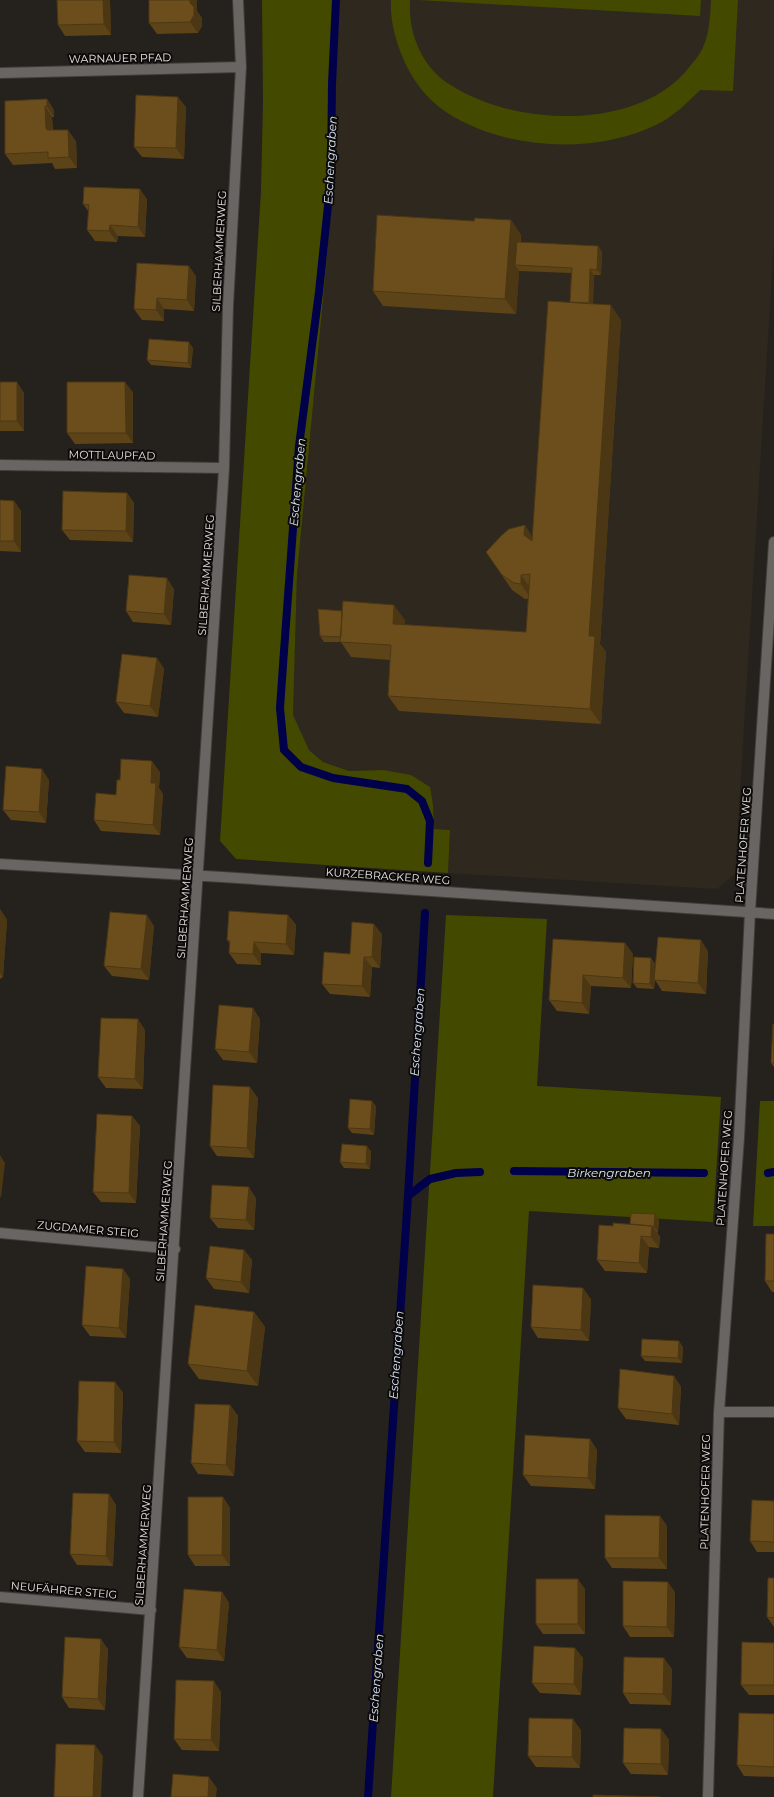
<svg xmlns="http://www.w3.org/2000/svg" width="774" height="1797" font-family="Montserrat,sans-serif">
<rect width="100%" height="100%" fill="#25211d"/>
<!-- built -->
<path fill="#2f281e" d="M338 0H774V239L735 874 717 889 448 873 450 830 434 829 433 805 383 770 349 771 323 762 309 750 300 733 293 715 297 575 335 172 336 46Z"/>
<!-- green -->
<path fill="#444900" d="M262 0H338L336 46 335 172 297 575 293 715 309 750 323 762 349 771 383 770 411 775 430 787 433 805 434 829 450 830 448 873 236 859 220 841 261 191 263 101Z
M391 0H410C408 32 421 66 449 84 512 126 635 132 687 70 693 62 701 54 704 45 710 30 710 15 711 0H738L733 91 700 90C687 103 673 117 656 125 595 155 503 150 446 112 426 99 411 78 402 56 395 38 390 20 391 0Z
M418 0H701L700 16Z
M446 915 547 919 537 1086 721 1097 713 1222 529 1211 493 1797H391Z
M760 1101H774V1226H753Z"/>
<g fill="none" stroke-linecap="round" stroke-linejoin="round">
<!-- stream -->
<path stroke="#01004a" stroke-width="8" d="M336 0 332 84 331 177 319 292 299 446 284 651 280 708 284 750 301 767 333 778 407 789 422 801 430 821 428 863
M514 1171 704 1173
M768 1173 774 1172
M408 1196 430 1179 456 1173 480 1172
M368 1797 408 1196 425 913"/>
<defs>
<path id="street" d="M0 73 241 67
M0 465 224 468
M0 864 222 877 774 914
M0 1233 175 1249
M719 1412H774
M0 1597 151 1610
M138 1797 224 468 228 306 241 67 238 0
M708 1797 719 1412 739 1138 750 912 774 542"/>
</defs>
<!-- street casing -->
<use href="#street" stroke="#403c39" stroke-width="12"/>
<!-- street -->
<use href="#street" stroke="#686563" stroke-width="10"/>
</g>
<!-- wall -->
<path fill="#5d4318" d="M57 0H110L111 35 65 36 58 25Z
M149 0H197V11L202 18V26L198 33 157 34 149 23Z
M47 99 54 110V117H52L53 130 76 141 77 168 55 169 52 163 13 165 5 154Z
M186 107 184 159 142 157 134 147Z
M147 199 145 237 118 236 117 242 95 241 87 230 89 212 83 204Z
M511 220 521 235V242L598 246 602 252 601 275H594L593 304 621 320 600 644 606 652 601 724 399 711 388 696 390 660 351 657 341 642H324L320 636 405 620 404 625 526 632 528 599H525L512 590 486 552 532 536 570 302 571 273 519 271 516 314 383 306 373 291 474 221Z
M196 276 194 311 164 309V321L142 320 134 309Z
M193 348 191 368 151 365 147 360Z
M0 382 24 393V431H0Z
M133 392V443L75 444 67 433Z
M127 493 134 503 133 542 70 540 62 530Z
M0 500 14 501 21 511V552L0 551Z
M174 589 171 625 133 622 126 611Z
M157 658 164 669 158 717 124 713 116 702Z
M160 772 159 788 163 794 160 835 101 831 94 820 116 795 120 780Z
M49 780 46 823 11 820 3 810Z
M0 909 7 920 3 977 0 979Z
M288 915 296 925 294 955 261 953V965L237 964 229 953 230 944 227 940Z
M154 926 149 980 112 976 104 966Z
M382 934 380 968 372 967 370 997 330 994 322 984 350 954Z
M625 943 633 954 631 988 591 986 589 1014 557 1011 549 1000Z
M708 951 706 994 662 991 655 980 654 989 637 988 633 983 651 958 655 964V977Z
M260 1019 257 1063 223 1060 215 1049Z
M774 1024V1067L771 1063Z
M145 1030 143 1089 106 1088 98 1077Z
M258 1098 254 1158 217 1156 210 1146Z
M376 1106 374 1135 352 1133 348 1128Z
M132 1116 140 1126 136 1203 101 1202 93 1192Z
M371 1151 370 1169 344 1168 340 1162Z
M256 1198 254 1230 218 1228 210 1218Z
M659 1220 658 1232H657L660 1237 659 1248 649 1247 647 1273 605 1271 597 1260 630 1224Z
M774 1234V1292H772L765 1281Z
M244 1250 252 1260 249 1293 214 1289 206 1278Z
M123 1269 130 1279 126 1338 90 1336 82 1325Z
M591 1299 589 1341 538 1338 531 1327Z
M254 1312 265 1327 258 1386 199 1379 188 1364Z
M683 1347 682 1363 645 1361 641 1356Z
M674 1376 681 1387 679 1425 626 1419 618 1408Z
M115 1382 123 1393 121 1453 85 1452 77 1441Z
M230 1405 238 1416 234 1476 198 1474 191 1463Z
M590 1439 597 1450 595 1489 531 1486 523 1475Z
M109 1494 116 1505 113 1566 77 1565 70 1554Z
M223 1497 230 1508V1566H195L188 1555Z
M774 1501V1552H757L750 1541Z
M660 1516 667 1526V1569L612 1568 605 1558Z
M774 1578V1627L767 1617Z
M585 1589V1634H543L536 1624Z
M222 1592 229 1603 224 1661 187 1658 179 1647Z
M675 1592 674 1637H630L623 1626Z
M774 1643V1695H749L741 1685Z
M575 1648 583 1658 581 1695 540 1693 532 1683Z
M108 1649 105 1710 69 1708 62 1697Z
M672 1669 671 1705 630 1704 623 1693Z
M221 1692 219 1751 182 1750 174 1739Z
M774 1714V1777L744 1776 737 1765Z
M661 1729 669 1740 668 1775 631 1774 623 1763Z
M581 1730 580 1768 536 1767 528 1756Z"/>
<!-- shaded-wall -->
<path fill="#4c3714" d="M103 0H110L111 35 104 24Z
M190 0H197V11L202 18V26L198 33 190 22Z
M178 97 186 107 184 159 176 148Z
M47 99 54 110V117L47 106Z
M45 106 52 117 53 139 46 129Z
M68 130 76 141 77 168 69 157Z
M140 189 147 199 145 237 138 227Z
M511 220 521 235 519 265H515L519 271 516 314 505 299Z
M110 225 118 236 117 242 109 231Z
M598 246 602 252 601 275 597 270Z
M189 266 196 276 194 311 187 300Z
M590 269 594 275 592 318 588 313Z
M157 298 164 309V321L156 310Z
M611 305 621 320 600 644 606 652 601 724 590 709 589 636Z
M189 342 193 348 191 368 188 363Z
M17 382 24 393V431L17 421Z
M125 382 133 392V443L126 433Z
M127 493 134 503 133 542 126 531Z
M14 501 21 511V552L14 541Z
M525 525 535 541V550L524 535Z
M521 575 532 590 531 599 521 584Z
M167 578 174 589 171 625 164 614Z
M394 605 405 620 403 639 393 624Z
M157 658 164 669 158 717 150 706Z
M152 761 160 772 159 788 163 794 160 835 153 825 151 783Z
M42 769 49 780 46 823 39 812Z
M0 909 7 920 3 977 0 973Z
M147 915 154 926 149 980 141 969Z
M288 915 296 925 294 955 286 944Z
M374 924 382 934 380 968 372 957Z
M701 940 708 951 706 994 698 983Z
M254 942 261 953V965L253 954Z
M625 943 633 954 631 988 623 978Z
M364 957 372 967 370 997 362 986Z
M651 958 655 964 654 989 650 984Z
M583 975 591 986 589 1014 582 1003Z
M253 1008 260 1019 257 1063 249 1052Z
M138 1019 145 1030 143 1089 135 1079Z
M250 1087 258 1098 254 1158 247 1148Z
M372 1101 376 1106 374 1135 370 1129Z
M132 1116 140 1126 136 1203 129 1193Z
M367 1146 371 1151 370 1169 366 1164Z
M0 1155 5 1163 1 1198 0 1196Z
M249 1187 256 1198 254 1230 246 1220Z
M655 1214 659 1220 658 1232 654 1227Z
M652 1226 660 1237 659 1248 651 1237Z
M641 1236 649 1247 647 1273 639 1263Z
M244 1250 252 1260 249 1293 241 1282Z
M123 1269 130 1279 126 1338 119 1328Z
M583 1288 591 1299 589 1341 581 1330Z
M254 1312 265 1327 258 1386 247 1371Z
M679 1341 683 1347 682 1363 678 1358Z
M674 1376 681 1387 679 1425 672 1414Z
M115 1382 123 1393 121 1453 114 1442Z
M230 1405 238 1416 234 1476 226 1465Z
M590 1439 597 1450 595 1489 588 1478Z
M109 1494 116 1505 113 1566 106 1556Z
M223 1497 230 1508V1566L222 1555Z
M660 1516 667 1526V1569L659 1558Z
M578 1579 585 1589V1634L578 1624Z
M668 1582 675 1592 674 1637 667 1627Z
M222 1592 229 1603 224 1661 217 1650Z
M101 1639 108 1649 105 1710 98 1699Z
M575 1648 583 1658 581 1695 574 1684Z
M664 1658 672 1669 671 1705 663 1694Z
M214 1681 221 1692 219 1751 211 1740Z
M573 1719 581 1730 580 1768 572 1757Z
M661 1729 669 1740 668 1775 661 1764Z
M95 1745 103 1756 101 1797H93Z
M209 1777 217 1788 216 1797H208Z"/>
<!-- building -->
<path fill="#6c4e1c" stroke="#4c3714" d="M57 0H103L104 24 58 25Z
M149 0H190V3L194 7V15L190 22 149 23Z
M136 95 178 97 176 148 134 147Z
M47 99V106H45L46 129 48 130H68L69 157 48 158V152L5 154V101Z
M84 187 140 189 138 227 110 225 109 231 87 230 89 205 83 204Z
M377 215 474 221 475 218 511 220 505 299 373 291Z
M517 242 598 246 597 270 590 269 589 303 570 302 572 268 515 265Z
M137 263 189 266 187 300 157 298 156 310 134 309Z
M548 301 611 305 589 636H595L590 709 388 696 391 645 340 642 343 601 394 605 393 624 526 632 530 574 521 575V584L514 583 502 575 486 552 502 535 509 529 525 525 524 535 532 541Z
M149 339 189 342 188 363 147 360Z
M0 382H17V421H0Z
M67 382H125L126 433H67Z
M63 491 127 493 126 531 62 530Z
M0 500 14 501V541H0Z
M129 575 167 578 164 614 126 611Z
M318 609 342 611 341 637 320 636Z
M122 654 157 658 150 706 116 702Z
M121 759 152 761 151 783H156L153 825 94 820 96 793 116 795 117 780H120Z
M6 766 42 769 39 812 3 810Z
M229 911 288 915 286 944 254 942 253 954 229 953 230 941 227 940Z
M110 912 147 915 141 969 104 966Z
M352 922 374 924 372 957H364L362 986 322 984 324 952 350 954Z
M658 937 701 940 698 983 654 980Z
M553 939 625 943 623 978 583 975 582 1003 549 1000Z
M634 957 651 958 650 984 633 983Z
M219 1005 253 1008 249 1052 215 1049Z
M101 1018 138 1019 135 1079 98 1077Z
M773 1024H774V1063H771Z
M213 1085 250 1087 247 1148 210 1146Z
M350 1099 372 1101 370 1129 348 1128Z
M97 1114 132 1116 129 1193 93 1192Z
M342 1144 367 1146 366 1164 340 1162Z
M212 1185 249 1187 246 1220 210 1218Z
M631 1213 655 1214 654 1227H652V1226L630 1224Z
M613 1223 652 1226 651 1237 641 1236 639 1263 597 1260 599 1225 613 1226Z
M766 1234H774V1281H765Z
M210 1246 244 1250 241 1282 206 1278Z
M86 1266 123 1269 119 1328 82 1325Z
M533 1285 583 1288 581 1330 531 1327Z
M195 1305 254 1312 247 1371 188 1364Z
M642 1339 679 1341 678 1358 641 1356Z
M620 1369 674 1376 672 1414 618 1408Z
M79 1381 115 1382 114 1442 77 1441Z
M195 1404 230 1405 226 1465 191 1463Z
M525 1435 590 1439 588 1478 523 1475Z
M73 1493 109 1494 106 1556 70 1554Z
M188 1497H223L222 1555H188Z
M752 1500 774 1501V1542L750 1541Z
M605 1515 660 1516 659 1558H605Z
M768 1578H774V1618L767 1617Z
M536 1579H578V1624H536Z
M623 1581 668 1582 667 1627 623 1626Z
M184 1589 222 1592 217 1650 179 1647Z
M65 1637 101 1639 98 1699 62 1697Z
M742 1642 774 1643V1685H741Z
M534 1646 575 1648 574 1684 532 1683Z
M624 1657 664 1658 663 1694 623 1693Z
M176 1680 214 1681 211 1740 174 1739Z
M739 1713 774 1714V1767L737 1765Z
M529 1718 573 1719 572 1757 528 1756Z
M624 1728 661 1729V1764L623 1763Z
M56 1744 95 1745 93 1797H54Z
M173 1774 209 1777 208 1797H171Z
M593 1795 660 1797H593Z"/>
<g text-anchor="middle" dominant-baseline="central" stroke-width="4" stroke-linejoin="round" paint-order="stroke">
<!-- street labels -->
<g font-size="11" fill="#e7e5e2" stroke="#0d0b09">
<text transform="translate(120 58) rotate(-1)">WARNAUER PFAD</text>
<text transform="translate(219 251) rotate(-87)">SILBERHAMMERWEG</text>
<text transform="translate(112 455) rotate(1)">MOTTLAUPFAD</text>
<text transform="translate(206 575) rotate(-86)">SILBERHAMMERWEG</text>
<text transform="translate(743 845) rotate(-86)">PLATENHOFER WEG</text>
<text transform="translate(388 876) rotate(4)">KURZEBRACKER WEG</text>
<text transform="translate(185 898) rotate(-86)">SILBERHAMMERWEG</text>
<text transform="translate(724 1168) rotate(-86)">PLATENHOFER WEG</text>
<text transform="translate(164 1221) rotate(-86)">SILBERHAMMERWEG</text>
<text transform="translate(88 1229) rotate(5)">ZUGDAMER STEIG</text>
<text transform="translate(705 1492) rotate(-89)">PLATENHOFER WEG</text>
<text transform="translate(143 1545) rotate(-86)">SILBERHAMMERWEG</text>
<text transform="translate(64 1590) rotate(5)">NEUFÄHRER STEIG</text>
</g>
<!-- water labels -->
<g font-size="12" font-style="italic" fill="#d9e4f9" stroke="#0d0b09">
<text transform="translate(330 160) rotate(-87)">Eschengraben</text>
<text transform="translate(297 482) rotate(-85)">Eschengraben</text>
<text transform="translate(417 1032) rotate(-86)">Eschengraben</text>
<text x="609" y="1172">Birkengraben</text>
<text transform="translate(396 1355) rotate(-86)">Eschengraben</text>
<text transform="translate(376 1678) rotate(-86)">Eschengraben</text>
</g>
</g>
</svg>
